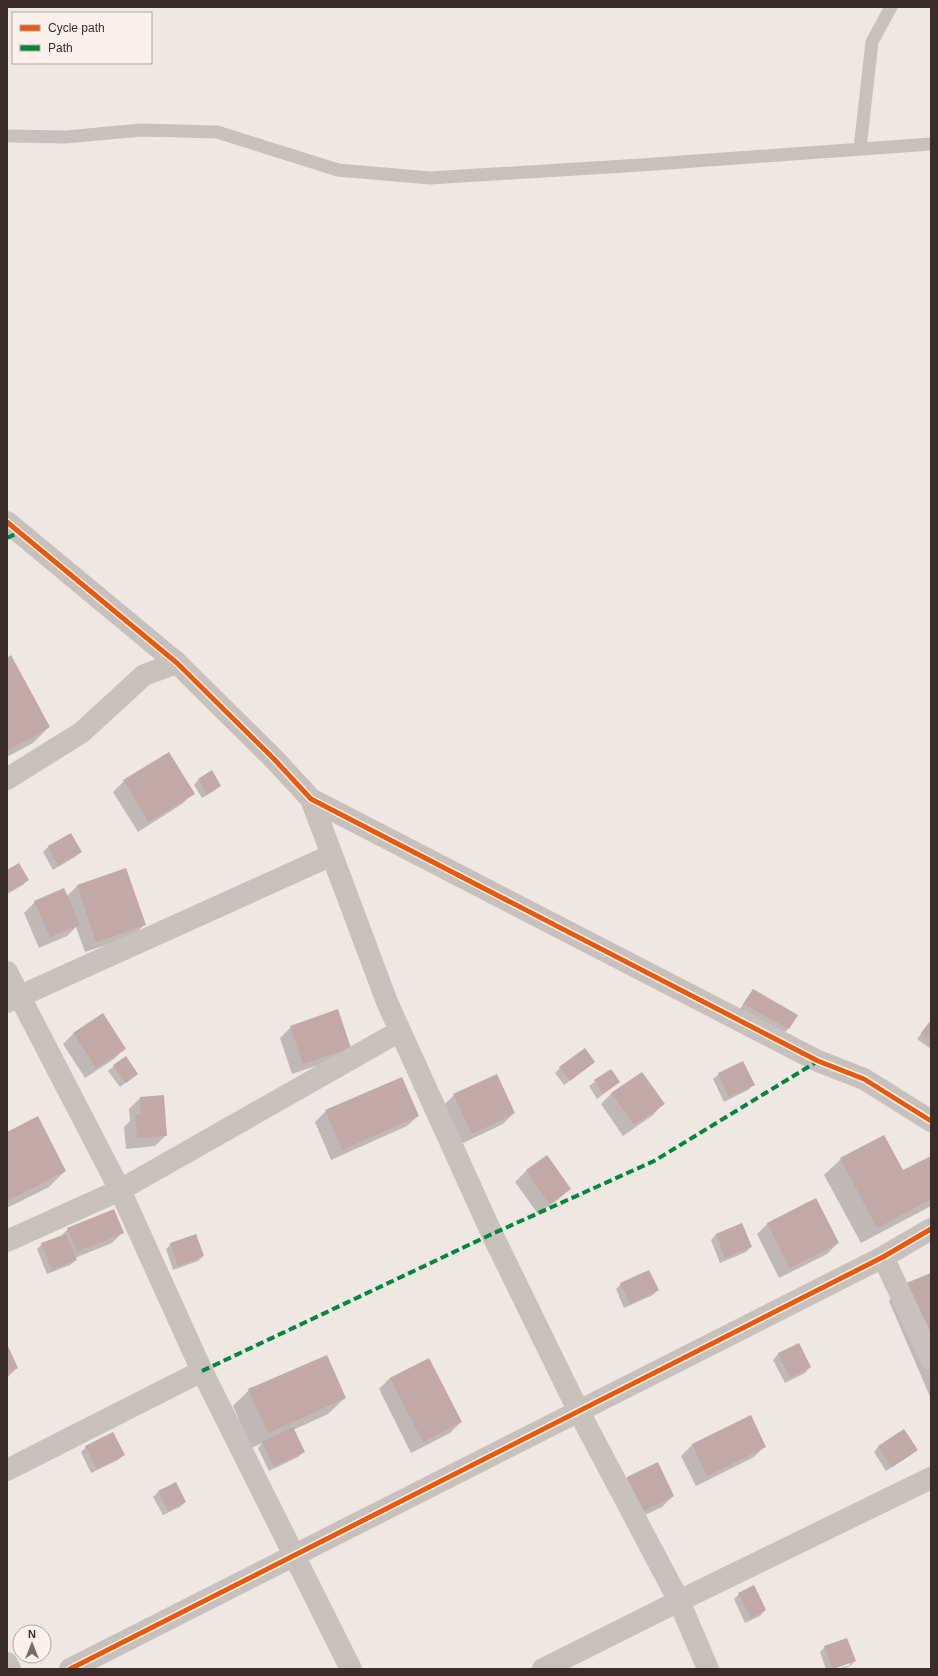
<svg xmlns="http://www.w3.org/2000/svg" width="938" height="1676" font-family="Helvetica,sans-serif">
<rect width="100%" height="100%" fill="#efe7e4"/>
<!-- shadow -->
<path fill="#0003" d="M7 659 49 727 33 743 7 757Z
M199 779 220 786 214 791 202 798 194 785Z
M124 781 193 793 182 804 138 832 113 792Z
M71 834 81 852 75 857 53 870 43 852 48 847Z
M7 871 28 879 23 885 7 894Z
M77 886 144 925 133 936 85 952 76 927 67 936 39 948 24 913 35 902 66 897Z
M753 990 796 1015 788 1029 783 1034 740 1009 748 996Z
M931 1021V1049L917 1039Z
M291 1027 350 1047 339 1058 292 1074 280 1038Z
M74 1033 125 1048 114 1059 85 1078 63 1044Z
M594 1062 564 1085 555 1073 560 1068Z
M114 1066 137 1074 120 1087 108 1071Z
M611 1070 619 1082 597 1099 589 1086Z
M719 1074 753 1085 748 1090 724 1102 713 1079Z
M612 1093 663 1104 653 1115 623 1136 601 1104Z
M454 1095 514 1113 503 1124 461 1144 443 1106Z
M140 1098 166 1135 155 1146 126 1149 124 1127 130 1121 129 1109Z
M326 1111 418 1116 407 1126 331 1160 315 1122Z
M7 1133 65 1171 49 1187 7 1208Z
M883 1136 903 1172 931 1157V1206L861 1243 824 1175 841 1159Z
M547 1156 570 1189 559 1199 538 1214 515 1182 526 1171Z
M768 1223 838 1243 827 1254 779 1278 757 1234Z
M741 1224 751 1247 746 1252 720 1263 711 1240 716 1234Z
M68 1229 123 1232 112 1243 75 1258 76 1260 70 1265 47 1274 37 1249 42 1244 60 1237Z
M171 1244 203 1256 198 1261 173 1270 166 1249Z
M931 1274V1399L889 1301 905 1285Z
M621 1284 658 1290 653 1295 624 1308 616 1289Z
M799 1344 810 1367 805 1373 785 1383 773 1360 778 1354Z
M7 1347 17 1368 7 1378Z
M428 1359 461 1422 450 1433 411 1453 379 1389 390 1378Z
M249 1390 345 1398 328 1414 293 1430 304 1452 298 1457 269 1471 258 1448 262 1443 251 1448 233 1406Z
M750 1417 765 1446 754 1457 696 1486 681 1456 692 1445Z
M879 1446 916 1450 911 1455 886 1471 874 1452Z
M86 1447 124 1455 118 1460 91 1473 81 1452Z
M628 1477 673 1496 662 1507 632 1521 617 1488Z
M175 1483 185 1502 180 1507 163 1515 153 1497 158 1492Z
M739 1594 765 1610 760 1616 745 1623 734 1599Z
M825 1647 855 1661 850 1666 842 1669H838L850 1665V1662L833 1669H826L820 1652Z"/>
<!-- building -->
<path fill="#c2a8a6" d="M11 655 50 727 7 751V658Z
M169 752 195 794 149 822 123 780Z
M212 770 221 786 207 794 198 779Z
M71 833 82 852 58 865 48 846Z
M19 863 29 880 9 892 7 889V870Z
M126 868 146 925 96 942 77 885Z
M64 888 80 925 50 937 34 901Z
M753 989 798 1015 789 1029 744 1004Z
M338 1009 351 1048 303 1064 290 1026Z
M103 1013 126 1049 96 1068 73 1033Z
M931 1020V1040L921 1033Z
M585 1048 595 1062 570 1081 559 1067Z
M126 1056 138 1074 126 1083 113 1065Z
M743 1061 755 1085 729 1097 718 1073Z
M611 1069 620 1082 603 1094 594 1080Z
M642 1072 665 1104 634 1125 611 1093Z
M497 1074 515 1113 472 1134 453 1094Z
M402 1077 419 1116 342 1150 325 1110Z
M164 1095 167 1136 137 1138 135 1115 141 1114 140 1097Z
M38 1116 66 1171 7 1201V1132Z
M884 1135 903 1170 931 1156V1199L877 1228 840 1158Z
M547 1155 571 1189 549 1204 526 1170Z
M816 1198 839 1243 790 1268 767 1223Z
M114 1209 124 1233 77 1252 67 1228Z
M742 1223 752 1247 725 1258 716 1234Z
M66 1234 77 1260 52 1270 41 1243Z
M196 1234 204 1256 178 1266 170 1243Z
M649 1270 659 1290 630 1304 620 1283Z
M931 1273V1346L904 1284Z
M799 1343 811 1367 790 1378 778 1353Z
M7 1344 18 1368 7 1373Z
M327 1355 346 1398 268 1433 248 1389Z
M429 1358 462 1422 423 1442 390 1378Z
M751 1415 766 1447 707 1476 692 1444Z
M293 1427 305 1452 274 1466 262 1442Z
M904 1429 918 1450 892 1467 878 1446Z
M113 1432 125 1455 97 1469 85 1446Z
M658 1462 674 1496 644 1511 627 1477Z
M176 1482 186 1502 168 1511 158 1491Z
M754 1585 766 1610 751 1618 738 1593Z
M847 1638 856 1661 833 1669 824 1646Z"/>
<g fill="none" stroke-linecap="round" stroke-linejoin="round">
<!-- lane -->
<path stroke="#c8c0bd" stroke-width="13" d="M7 136 66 137 141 130 217 132 338 170 430 178 641 165 931 144
M860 148 872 42 891 7"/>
<!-- street -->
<path stroke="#c8c0bd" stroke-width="22" d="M7 522 177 663 274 759 311 799 818 1061 864 1079 931 1121
M7 779 82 732 144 675 177 663
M311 799 387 1002 492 1234 578 1410 679 1601 708 1669
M7 972 120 1190 202 1371 351 1669
M7 1002 332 855
M7 1241 120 1190 400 1031
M883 1257 931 1359
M7 1470 202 1371
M7 1663 10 1669
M70 1669 883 1257 931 1229
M543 1669 679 1601 931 1478"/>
<!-- quiet -->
<path stroke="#00873e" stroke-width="4" stroke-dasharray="8 4" stroke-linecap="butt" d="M7 538 18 533
M202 1371 492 1234 654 1161 818 1061"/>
<defs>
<path id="cycleway" d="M7 522 177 663 274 759 311 799 818 1061 864 1079 931 1121
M70 1669 883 1257 931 1229"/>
</defs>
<!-- cycleway casing -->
<use href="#cycleway" stroke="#faf1ed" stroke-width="8"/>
<!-- cycleway -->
<use href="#cycleway" stroke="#e8590c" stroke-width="5"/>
</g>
<!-- border -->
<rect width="938" height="1676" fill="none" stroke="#392c2b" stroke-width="16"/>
<!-- legend -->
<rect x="12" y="12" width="140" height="52" fill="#faf1ed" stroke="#ada29f"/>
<rect x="20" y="25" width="20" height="6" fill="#e8590c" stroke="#ada29f"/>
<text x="48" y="32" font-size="12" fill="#392c2b">Cycle path</text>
<rect x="20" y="45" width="20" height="6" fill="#00873e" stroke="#ada29f"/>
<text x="48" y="52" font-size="12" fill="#392c2b">Path</text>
<!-- north arrow -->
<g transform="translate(32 1644)"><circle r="19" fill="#faf1ed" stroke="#ada29f"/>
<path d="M0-3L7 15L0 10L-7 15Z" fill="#796d6c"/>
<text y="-6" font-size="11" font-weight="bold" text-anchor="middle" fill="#392c2b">N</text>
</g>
</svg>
